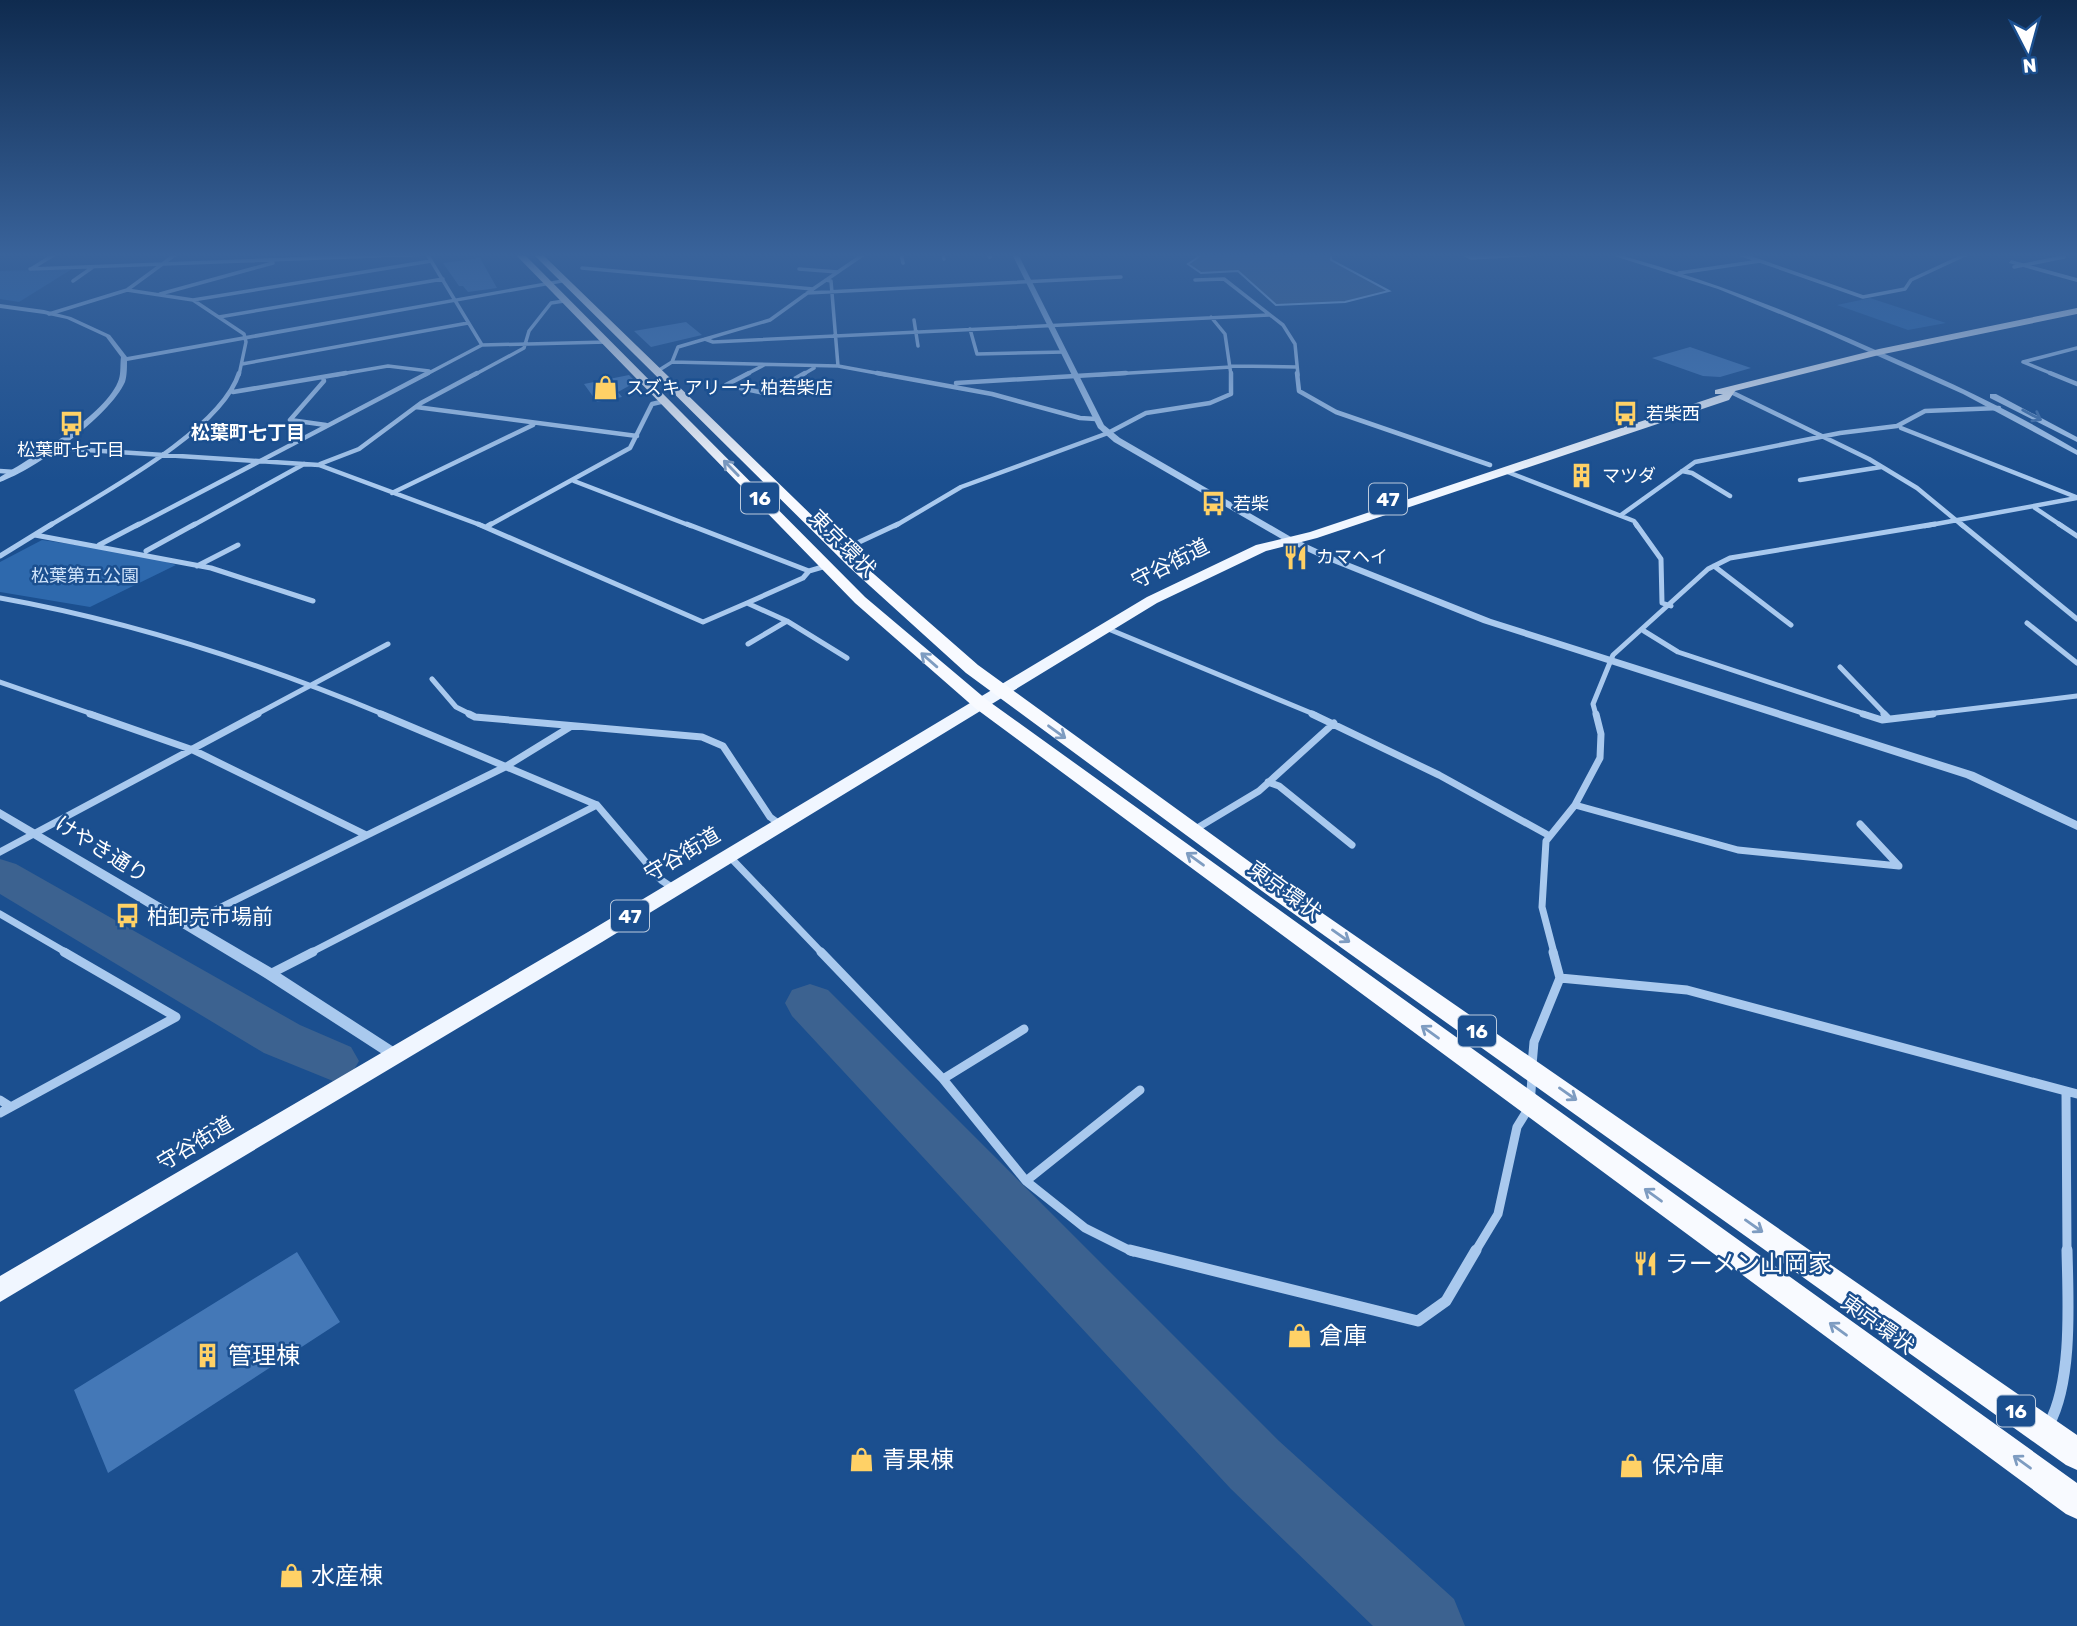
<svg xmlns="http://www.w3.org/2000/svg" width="2077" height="1626" font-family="Rubik,'Noto Sans JP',sans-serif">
<rect width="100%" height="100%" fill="#1b4f8f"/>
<!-- green -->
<path fill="#2e69ad" d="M72 269 19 302 0 299V271Z
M1870 298 1946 323 1908 330 1837 305Z
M42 540 145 555 176 565 90 607 0 592V562Z"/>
<!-- water -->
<path fill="#3c6290" stroke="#9cc4f0" stroke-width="2" d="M1203 254H1331V260L1389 291 1345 302 1276 305 1238 271 1201 273 1188 264Z"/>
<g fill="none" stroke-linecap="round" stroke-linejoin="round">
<!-- river -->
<path fill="#3c6290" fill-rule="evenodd" d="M0 859 16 864 300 1025 351 1047 359 1061 351 1075 333 1081 264 1053 0 894Z
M810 984 828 990 1279 1441 1454 1599 1465 1626H1373L1231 1489 792 1016 785 1003 792 990Z"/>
</g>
<!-- building -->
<path fill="#4478b7" d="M480 258 497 288 468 292 463 286H459L443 263Z
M686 322 702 335 651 347 634 331Z
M1690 347 1751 368 1720 377 1703 376 1652 358Z
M629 375 636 382 618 392 622 397 597 402 584 384Z
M297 1252 340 1322 108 1473 74 1390Z"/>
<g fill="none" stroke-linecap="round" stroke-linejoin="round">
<!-- minor-far5 -->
<path stroke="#a9c9ee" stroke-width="3.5" d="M901 254 903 263
M943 254 944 259
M988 254 990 257
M1464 254 1471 258 1538 254
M1760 261 1863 297 1905 289 1911 280 1967 254
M2014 267 2064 257
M582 268 813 289 770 320 678 347 672 362 656 372
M30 269 427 254 482 345
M31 269 55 254
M799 269 838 272
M1679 273 1760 261 1739 254
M826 280 831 281 838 366
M1195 280 1224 279 1283 325 1295 344 1298 375
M73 281 93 267
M813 289 864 254
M127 290 193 300 431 261
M807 293 1121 277
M160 294 273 263
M193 300 244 334 246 342 239 375
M49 314 127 290 176 254
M219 317 443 279
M1211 317 1225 334 1231 375
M914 320 918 346
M970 329 977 354 1064 352
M705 339 713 342 1269 315
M672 362 838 366 887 375
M242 364 468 323
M1231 366 1297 367
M335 375 388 366 429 371
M425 375 482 345 607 342
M474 375 524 348 529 331 551 303 564 301
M745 375 764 365
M802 375 814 368
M1096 375 1231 367
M2055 375 2023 362 2077 348"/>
<!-- minor-far4 -->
<path stroke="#a9c9ee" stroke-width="4.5" d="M749 373 726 385 769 394 805 373
M877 373 992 394 1080 418 1096 419
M1297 373 1299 391 1336 412 1490 465
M2050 373 2077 384
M323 377 324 381 290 420 326 425
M956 383 1126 373
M233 392 346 373
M1731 392 1869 459 1917 488 1963 526
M416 407 637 436
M1901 428 2076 497
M56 448 319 465 483 526
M320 464 359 449 421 403 477 373
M0 471 15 472
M1505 471 1634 521 1637 526
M1682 471 1692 473 1730 496
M1800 480 1881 467
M574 481 691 526
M392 493 533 425
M2035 508 2062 526
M1621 515 1695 462 1840 433 1897 426 1925 411 1999 408
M49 526C101 494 221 431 239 373
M136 526 428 373
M192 526 304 464
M488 526 630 448 652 404 665 401
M895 526 961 487 1108 433 1146 413 1210 403 1231 394V373
M1925 526 2077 498"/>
<!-- minor-far3 -->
<path stroke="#a9c9ee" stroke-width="5" d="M478 524 703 622 747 603 787 621 847 658
M687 524 809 571
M1636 524 1661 559 1662 603 1671 606
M1961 524 2077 619
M2059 524 2077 536
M486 527 491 524
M35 535 211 568 313 601
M99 545 139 524
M146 551 195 524
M840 551 898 524
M0 556 52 524
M197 566 238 545
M1714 566 1791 625
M0 598C134 622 260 663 385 715
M747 603 803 578 809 571 826 566
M2027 623 2077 663
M1106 628 1316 715
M1644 631 1678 652 1868 715
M748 644 787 621
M1840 667 1886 715
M432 679 456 707 472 715
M0 682 95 715
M255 715 388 644
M1596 715 1593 704 1613 655 1708 569 1730 558 1935 524
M1919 715 2077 696"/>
<!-- minor-far2 -->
<path stroke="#a9c9ee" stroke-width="7" d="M90 714 193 750 366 835
M381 714 597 805 661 880 673 888
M469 714 475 717 702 737 723 746 770 817 781 825
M1312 714 1439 775 1548 835
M1863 714 1882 720 1933 714
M1884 714 1889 719
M1268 782 1279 786 1352 845
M1575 805 1738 850 1899 866 1860 824
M1194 830 1259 791 1334 723
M0 852 258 714
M729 856 822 953
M0 914 67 953
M185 925 505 767 570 727
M310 953 597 805
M1554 953 1542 907 1546 841 1575 805 1600 758 1601 734 1596 714"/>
<!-- minor-far1 -->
<path stroke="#a9c9ee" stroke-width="9" d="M821 952 943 1079 1026 1181 1085 1228 1133 1252
M270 974 313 952
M1560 978 1687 990 2077 1094
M1532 1065 1534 1042 1560 978 1553 952
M943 1079 1024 1029
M2066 1092 2067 1252
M0 1100 11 1107
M0 1113 176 1017 64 952
M1026 1181 1140 1090
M1475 1252 1498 1214 1517 1127 1530 1106 1532 1077"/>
<!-- minor -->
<path stroke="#a9c9ee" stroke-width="11" d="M1130 1250 1418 1321 1446 1301 1476 1250
M2049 1424C2073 1380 2068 1300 2067 1250"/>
<!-- tertiary -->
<path fill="#a9c9ee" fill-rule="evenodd" d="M1012 254H1018L1104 425 1120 438 1291 537 1332 556 1491 619 1974 772 2077 821V830L1966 778 1483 623 1326 560 1285 541 1114 442 1098 428Z
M1608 254H1616C1704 278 1788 311 1871 348 1942 378 2011 410 2077 450V455L1963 394 1824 332 1718 289Z
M2011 260 2077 278V282L2009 263Z
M564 279 566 282 127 361C127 367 127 376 125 382 109 417 36 469 0 482V477C31 458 108 414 119 379 121 373 120 364 121 357L106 337 67 319 44 314 0 308V304L44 310 71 317 110 335 127 357Z
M1990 394H1996L2077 437V442L1990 398Z
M0 809 275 970 400 1051 403 1055 400 1059 395 1061 390 1059 265 978 0 818Z"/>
<!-- primary -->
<path fill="#f0f6ff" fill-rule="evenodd" d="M2077 308V314L1879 355 1735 391 1729 400 1317 538 1266 551 1157 603 602 942 0 1302V1276L588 932 1147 597 1256 545 1310 532 1723 394H1715V390L1879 349Z"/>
<!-- trunk -->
<path fill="#f8faff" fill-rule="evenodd" d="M515 254H524L865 597 987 700 2077 1483V1519L2066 1514 975 708 855 603Z
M533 254H542L859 561 978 665 1276 881 2077 1435V1470L2066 1465 1262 891 966 673 849 567Z"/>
</g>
<!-- one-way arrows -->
<defs><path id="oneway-shaft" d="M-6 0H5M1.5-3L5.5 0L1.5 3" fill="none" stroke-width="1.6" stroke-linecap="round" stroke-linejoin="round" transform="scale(1.75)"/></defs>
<use stroke="#4674ac" href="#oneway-shaft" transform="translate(2032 415) rotate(28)"/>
<g stroke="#7e9cc1">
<use href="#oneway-shaft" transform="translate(731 468) rotate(-134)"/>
<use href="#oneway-shaft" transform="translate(929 660) rotate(-139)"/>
<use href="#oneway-shaft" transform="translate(1057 732) rotate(36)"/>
<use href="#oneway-shaft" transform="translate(1195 859) rotate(-144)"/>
<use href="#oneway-shaft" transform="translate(1341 936) rotate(35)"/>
<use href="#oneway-shaft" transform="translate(1430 1032) rotate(-144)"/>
<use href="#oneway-shaft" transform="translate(1568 1094) rotate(35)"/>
<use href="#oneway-shaft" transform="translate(1653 1195) rotate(-144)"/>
<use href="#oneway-shaft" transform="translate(1754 1226) rotate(35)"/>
<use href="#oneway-shaft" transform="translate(1838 1329) rotate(-144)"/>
<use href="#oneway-shaft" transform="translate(2022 1462) rotate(-144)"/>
</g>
<!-- sky -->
<linearGradient id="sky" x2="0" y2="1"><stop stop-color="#0f2b4f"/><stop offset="0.53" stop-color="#39639b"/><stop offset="1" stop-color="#39639b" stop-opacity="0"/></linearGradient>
<rect width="2077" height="481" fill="url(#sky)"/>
<!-- icons -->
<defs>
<symbol id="shop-bare" viewBox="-9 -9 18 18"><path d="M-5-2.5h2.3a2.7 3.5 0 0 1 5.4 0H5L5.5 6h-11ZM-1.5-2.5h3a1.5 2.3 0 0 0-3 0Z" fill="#ffd166" stroke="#1b4f8f" stroke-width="2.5" paint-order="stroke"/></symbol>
<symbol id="bus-bare" viewBox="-9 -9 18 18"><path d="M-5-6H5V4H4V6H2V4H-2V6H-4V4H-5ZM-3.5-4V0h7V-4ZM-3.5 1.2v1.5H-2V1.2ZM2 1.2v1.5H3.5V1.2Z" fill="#ffd166" stroke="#1b4f8f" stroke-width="2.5" paint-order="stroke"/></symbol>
<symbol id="building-bare" viewBox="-9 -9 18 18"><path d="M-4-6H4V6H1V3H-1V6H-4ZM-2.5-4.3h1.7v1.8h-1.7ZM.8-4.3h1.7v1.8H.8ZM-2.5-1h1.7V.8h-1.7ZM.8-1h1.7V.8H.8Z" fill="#ffd166" stroke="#1b4f8f" stroke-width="2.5" paint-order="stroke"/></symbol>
<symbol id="restaurant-bare" viewBox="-9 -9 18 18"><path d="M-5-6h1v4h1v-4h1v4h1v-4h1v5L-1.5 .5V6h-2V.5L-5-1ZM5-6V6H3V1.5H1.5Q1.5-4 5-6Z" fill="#ffd166" stroke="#1b4f8f" stroke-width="2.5" paint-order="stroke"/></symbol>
</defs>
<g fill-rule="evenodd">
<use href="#shop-bare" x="588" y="370" width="35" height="35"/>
<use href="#bus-bare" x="1608" y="396" width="35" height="35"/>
<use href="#bus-bare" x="54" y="406" width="35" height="35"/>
<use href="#building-bare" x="1564" y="458" width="35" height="35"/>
<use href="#bus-bare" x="1196" y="486" width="35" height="35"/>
<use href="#restaurant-bare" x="1278" y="540" width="35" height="35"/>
<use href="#bus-bare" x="110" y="898" width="35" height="35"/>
<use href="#restaurant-bare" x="1628" y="1246" width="35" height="35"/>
<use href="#shop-bare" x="1282" y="1318" width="35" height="35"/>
<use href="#building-bare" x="190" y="1338" width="35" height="35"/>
<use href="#shop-bare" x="844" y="1442" width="35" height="35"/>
<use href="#shop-bare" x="1614" y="1448" width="35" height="35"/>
<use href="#shop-bare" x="274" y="1558" width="35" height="35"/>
</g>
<g text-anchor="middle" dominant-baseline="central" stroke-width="5" stroke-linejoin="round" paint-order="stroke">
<!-- far-poi labels -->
<g font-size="18" fill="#fff" stroke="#1b4f8f" text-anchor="start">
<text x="626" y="388">スズキ アリーナ 柏若柴店</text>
<text x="1646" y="414">若柴西</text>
<text x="71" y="450" text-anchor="middle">松葉町七丁目</text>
<text x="1602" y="476">マツダ</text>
<text x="1233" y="504">若柴</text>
<text x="1316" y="557">カマヘイ</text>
</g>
<!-- far-park labels -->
<g font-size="18" fill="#cfe3fa" stroke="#1b4f8f">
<text x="85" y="576">松葉第五公園</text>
</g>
<!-- far-neighbourhood labels -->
<g font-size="19" font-weight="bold" fill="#fff" stroke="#1b4f8f">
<text x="248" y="432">松葉町七丁目</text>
</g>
<!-- shield labels -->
<g fill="#1b4f8f" stroke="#bbcadd" stroke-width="2">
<rect x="741" y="482.5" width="38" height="31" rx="5"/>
<rect x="1369" y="483.5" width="38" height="31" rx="5"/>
<rect x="611" y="900.5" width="38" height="31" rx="5"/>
<rect x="1458" y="1015.5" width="38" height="31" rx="5"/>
<rect x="1997" y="1395.5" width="38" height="31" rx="5"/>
</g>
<g font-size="19" font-weight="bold" fill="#fff">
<text x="760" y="498">16</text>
<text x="1388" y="499">47</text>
<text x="630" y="916">47</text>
<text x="1477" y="1031">16</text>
<text x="2016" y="1411">16</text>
</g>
<!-- street labels -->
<g font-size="21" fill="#fff" stroke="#1b4f8f">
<text transform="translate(843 543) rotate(45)">東京環状</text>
<text transform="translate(1170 563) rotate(-27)">守谷街道</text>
<text transform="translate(102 849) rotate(32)">けやき通り</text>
<text transform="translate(682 854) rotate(-31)">守谷街道</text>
<text transform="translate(1285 890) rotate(36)">東京環状</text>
<text transform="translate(195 1143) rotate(-31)">守谷街道</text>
<text transform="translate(1878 1324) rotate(36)">東京環状</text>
</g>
<!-- poi labels -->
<g font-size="21" fill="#fff" stroke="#1b4f8f" text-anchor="start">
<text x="147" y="916">柏卸売市場前</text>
</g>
<!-- near-poi labels -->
<g font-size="24" fill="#fff" stroke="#1b4f8f" text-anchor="start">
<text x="1665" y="1264">ラーメン山岡家</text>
<text x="1319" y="1336">倉庫</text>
<text x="228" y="1356">管理棟</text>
<text x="882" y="1460">青果棟</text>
<text x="1652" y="1465">保冷庫</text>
<text x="311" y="1576">水産棟</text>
</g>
</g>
<!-- north arrow -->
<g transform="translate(2028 49) rotate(174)" stroke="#1b4f8f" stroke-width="5" paint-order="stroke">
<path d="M0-5L12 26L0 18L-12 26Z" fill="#ffffff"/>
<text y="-10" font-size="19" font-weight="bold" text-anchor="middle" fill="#ffffff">N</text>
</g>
</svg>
